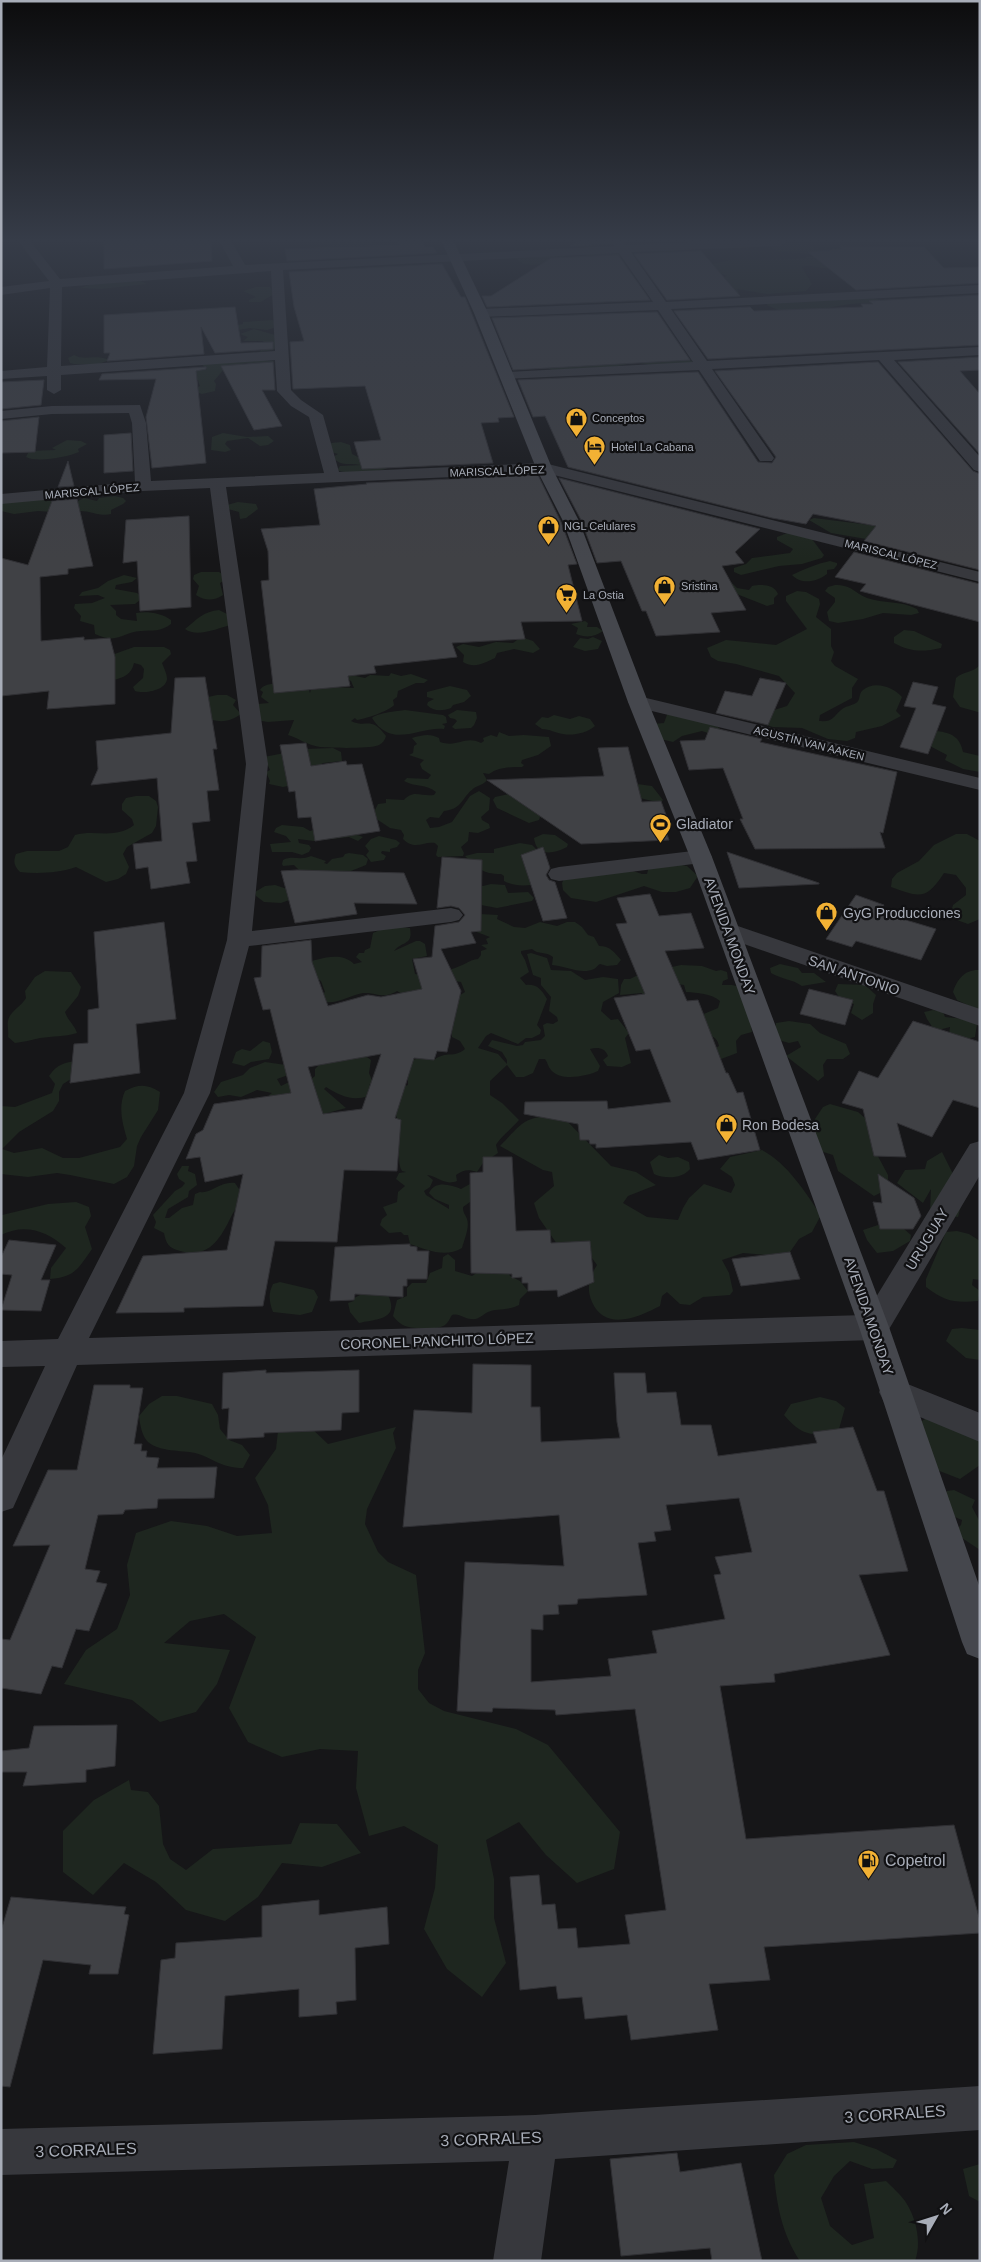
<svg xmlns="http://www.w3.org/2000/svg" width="981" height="2262" font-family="Helvetica,sans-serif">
<rect width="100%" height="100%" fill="#161618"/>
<!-- green -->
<path fill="#1e261f" d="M317 242H372L379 246 322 248 330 246 329 244Z
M781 242 805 243 818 250 829 251 831 268C821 270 812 263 802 267L812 284 806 291 767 294 737 289 739 294C733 297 729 298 722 296L720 279 727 276 717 272 712 264 731 260 797 259 814 256C800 250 783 256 770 247Z
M583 250 616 251 622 256C601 265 579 247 561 258L594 265 577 269C574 267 572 264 568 263 550 257 532 273 516 259 520 256 573 251 583 250Z
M140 281 147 284 101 289 80 288 92 284Z
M256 287H270L274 294 261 302H249V300L256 297 243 291Z
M874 298 886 301C874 305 863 302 851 304 825 307 793 320 767 305L768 303Z
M273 320 277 327 267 330 250 328 232 331 227 327 243 324V322Z
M254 329 275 335 280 345 273 350 260 352 264 343 263 341H243L248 337 240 334Z
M74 355C84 361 95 354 109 360L99 364H74L70 363 68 358Z
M682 357 692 361V363L649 365 636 362 614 367 552 370 547 368Z
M262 360 274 361 272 364 246 363 224 369 214 381 216 384 215 391 202 394 192 391 200 386 198 380 191 379 195 370 207 369 201 364Z
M223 433 247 437 268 436 274 441 268 445 260 446 248 438 227 441 225 444 231 450 225 452 211 450 212 437Z
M67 440 81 441 87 444 78 449 79 452C67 457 38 463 26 457L29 451 56 450 52 448Z
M341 442 350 445 352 454 360 458 359 461 391 466C383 473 347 475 337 470L340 466 361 465C351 463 340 467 333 457L338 454 331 452V443Z
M115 496 123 498 126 501 123 504 111 510V514C100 517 90 510 78 511V501L84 498 97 501 99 498Z
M35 499 67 503 53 512 38 511 14 514 1 511V503Z
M238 502 256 504 258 509 246 518 240 519 239 512 228 509 227 505Z
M814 518 878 526 872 540 831 533 809 520Z
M790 532 812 539 824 555 822 558 802 564 779 566 741 575 734 572V568L746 564 752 558 790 553 793 549 777 540V537Z
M830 561 837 563V565L834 569 827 570V574C817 582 801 585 792 575 804 569 816 564 830 561Z
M201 572H219L226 576 225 580 220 583 223 595C214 601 205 601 196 595L199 586 193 579 194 575Z
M124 575 137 578 132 582 116 585 115 589 137 593 141 596 140 600 135 604 110 605 116 611V615L121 619 137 621 136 613C147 611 162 613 171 620V624C161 632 152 630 141 631 121 632 119 645 95 634L94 625 80 621 81 616 74 608 75 604 92 603 105 598 98 595 79 596 82 592 98 588 108 581Z
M728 579 737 588 749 590 752 586C761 584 774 584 778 594L774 598V604L767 606 729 591Z
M835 585C852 585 853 592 867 598 884 604 900 600 917 609L919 613 911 615 883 613 863 619 838 623 829 621 827 612 835 602V598L825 591 828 587Z
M797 591 806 592 819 599 820 604 816 617 831 629V646L834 652 831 661 835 666 858 679 852 688V698L820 715 819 721C833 722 832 718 841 710 845 706 851 706 856 703 861 700 858 694 863 690 874 680 894 687 902 697L896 711 901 716 882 726 856 732 855 738 847 741 828 739 802 728 773 727 756 722 771 711 787 706 795 693 779 676 736 664 718 661 711 657 707 648 726 640 776 645 807 629 786 601V596Z
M219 610 227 614 231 625C218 628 197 638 185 629 196 620 204 611 219 610Z
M585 621 588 623 587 627H597L603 631C595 637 586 638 576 634L578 628 571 624Z
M904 630 914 631 942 644 941 648C923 652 910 652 894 643V637Z
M521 637 533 641 540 649 533 653 514 649 497 653 495 658C484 663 475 669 463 662L464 655 456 647 463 644 479 647 496 642 513 643Z
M593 637 602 641 598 649 585 651 573 647 580 638 588 639Z
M134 647H164L170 650 171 654 162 663C164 668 167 674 167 679 166 691 143 694 135 691L133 687 143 678 144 669 141 665 134 663C132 674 123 678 113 680L109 656Z
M980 665V712H978L960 707 953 697 956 678C963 671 973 673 980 665Z
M391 673 401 676 411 674 428 680 424 683H416L398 691 397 697 393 700 394 705C389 711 365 719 357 720L355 718 351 721C368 729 370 715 386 736 385 740 383 743 379 745 370 749 331 748 320 747 307 745 298 738 288 735L294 720 268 722 256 720 258 704 269 703 261 697 263 692 260 690C266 679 297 685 308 687L310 693 311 690 333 687 354 688 351 681 346 678 351 675 365 678 370 675 389 676Z
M450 686 467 690 471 696 464 702 453 705 451 708C442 711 434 712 427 705L428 702 434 699 427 697V692Z
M217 695H227L236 700 233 705 241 714C227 724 217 722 202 717L208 697Z
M405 710 443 715 446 717 447 723 442 724 445 726 444 729C419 726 392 750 372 718 377 713 397 711 405 710Z
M457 710 476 712 477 718 474 725 471 728 455 729 452 727 457 721 455 719 450 718 448 715Z
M668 712 712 719C719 734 733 733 748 737L752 736 758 739 714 735 702 731 682 736 673 742 656 738 651 724 664 723Z
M554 715 570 719 579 716 590 719 595 726C587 733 573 736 563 734 555 733 550 729 542 729L535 724 542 717 548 718Z
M937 731C952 733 960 737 963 752L980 756V772L963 769 945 760 947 755 928 745 926 739Z
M499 732 509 736 524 735 549 737 551 746 538 755 522 760 521 763 524 765 522 767C511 767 499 767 489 774L483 773 487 780C483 785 479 785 474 788 461 798 463 809 444 811L439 818 430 817 426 820 430 828 439 827 452 822 470 796 479 791 490 798 489 810 481 817 482 820 489 824 490 828 478 833 469 832 468 841 461 847 464 853 463 856 438 857 436 855 438 846 435 843C423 841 415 851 403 839L404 835 401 830 390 828 372 816 378 804 386 803V799L404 800C414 789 421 797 434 795L436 792C427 784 414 787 404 781L407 778 428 779 431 775 422 769 420 764 424 760 409 755 413 753 414 746 417 744 412 738C422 735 430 733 439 738L440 742C458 748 465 735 481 743L484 741 483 738 491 735 497 737Z
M333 748 341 752 342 761 323 763 292 785 283 787 269 784 270 781 266 772 270 770 264 757 305 749Z
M637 784 652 786 663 800 660 803 640 798Z
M509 794 545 819 540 817 539 820 529 823 497 808 493 800 495 797Z
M136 796H149L156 801 158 807 156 826 152 833 127 847 123 854 129 867 126 874 118 879 106 882 76 867C59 873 38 874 20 872 14 866 13 862 16 854L27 851H59L68 847 75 835C95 829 115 840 134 825L132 819 122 810V804L126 798Z
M282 825 303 827 310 831C324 827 350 832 363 837L358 841 349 837 314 841 298 839 299 843 309 845 311 848 309 852 302 855 292 852H272L270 844 291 842 286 836 274 832 276 828Z
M543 834 555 835 568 844 567 847C552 855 536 856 534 838Z
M956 834H967L980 841V919L968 924 957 920 951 912 953 905 966 895V888L956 875 944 873C926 901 919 897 891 887L892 879 897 873 919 861 934 845Z
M379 836 396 840 400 843 397 847 390 849V852L382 851 381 853 386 856 384 860 371 862 366 855 369 851 365 846 371 839Z
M520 843 532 845 549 862 540 883C529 886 515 887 504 881V876L501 874C482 874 478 868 465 856L477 853H494V849Z
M349 853 363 855 368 859 366 865 351 871 352 873 299 870 294 865 283 866 282 864 283 860C293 855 300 861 311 856L326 861 324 863 327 864 332 859 343 857 345 854Z
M661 861 687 866 698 876 690 888 676 892H662L644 886 596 902 571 898 563 890 562 883 564 879 633 871 642 874H647L649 866Z
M491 884 505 885 508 893 528 892 534 898 532 901 497 908 481 905 454 907 450 905 471 885 483 886Z
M275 885 287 889 295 898 281 903 264 902 256 896 255 892 265 886Z
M479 914 498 915 497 919 514 927 525 928 540 922 557 926 567 922H575L582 927 588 935 594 937 599 946C610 946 614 952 621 960L617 965 607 966 600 964C598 965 596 968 594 969 581 975 566 966 552 965L553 957C546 951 538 955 532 949L521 951V953L525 960 529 972 520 978 526 985C537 984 541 989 547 999L537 1025 541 1030 540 1034 532 1038H526L518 1044 491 1033 486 1036 478 1048 498 1054 507 1064V1060L502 1052 488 1046 492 1040 517 1046 523 1045 525 1042 541 1040 545 1036 543 1025 547 1023 553 1024 558 1021 557 1017 549 1011 551 997 541 985V978L533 975 527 954 531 953 547 958 551 970 571 971 585 980 603 977 618 979 619 993 603 1002 601 1011 611 1020 618 1019 629 1033 625 1038 631 1063 622 1067 607 1066 603 1060 608 1056C605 1048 598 1047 590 1049L600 1066 598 1071C587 1076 561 1082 551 1070 548 1067 548 1063 545 1059H539L533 1073 524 1077H516L507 1065 490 1081V1095L502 1103 519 1120C513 1127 499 1139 496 1145L498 1153 483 1163 477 1172C468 1169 463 1170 456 1175L457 1181C444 1186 438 1176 427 1175L433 1180 430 1187 424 1191 426 1195 449 1209V1205L435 1199 429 1193C435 1180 451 1185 461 1189L470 1184 475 1186 477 1197 463 1207C463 1213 465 1214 467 1219 470 1227 464 1240 462 1248 445 1258 427 1250 410 1244L408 1235H404L401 1232 389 1233 380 1225 382 1219 387 1215 383 1207 397 1202 398 1192 405 1186 396 1179 399 1173 406 1172 402 1171C397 1163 401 1153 397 1146L399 1144 395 1123 397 1117 367 1102 365 1098 368 1096C352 1102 339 1095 326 1087L324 1089 346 1108 305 1119 270 1103 269 1095 272 1093 257 1090 241 1097 229 1095 218 1097 214 1092 221 1082 243 1075 250 1068 265 1062 286 1065 288 1075 277 1079 281 1086 291 1081 308 1082 315 1076V1069L321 1063 364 1055 371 1060 369 1073 373 1083 369 1085C379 1090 396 1089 408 1085V1075L413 1060 422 1057 434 1060C447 1050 453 1059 465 1049L460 1041 452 1037V1032L446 1029 457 997 465 992 461 982 454 981 447 970C459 969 470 959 478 959L481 955V951L487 949 481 945 488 944 486 939 490 937 474 931Z
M400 927 410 928C413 946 403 940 394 951L416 941H420L425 944 427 956 412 959 415 974 423 975 436 988 404 995 397 991C382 1000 378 992 363 993 350 995 339 1004 325 1002L321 995 325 992 321 981 312 976 301 964C318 960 339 950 354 964L362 962 356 957 359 953H364L365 950 370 948 373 933 382 929Z
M780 964 798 968 802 973H814L826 982 802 986C792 979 781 979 771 973L770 968Z
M681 965 702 966 716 971 721 970 727 972 728 979 723 981 722 985H732L745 988 752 1032 741 1035 736 1041 737 1053 721 1059 716 1048 719 1046C717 1036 712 1038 706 1031 703 1027 701 1021 699 1016L718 1008 720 1001C710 993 698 993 686 992L684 985 677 984 643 996 642 993 620 995 621 985 624 979H630L640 974Z
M980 970V1011L957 1000 953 992C957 979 965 969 980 970Z
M45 971 71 972 81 987 78 996 65 1012C68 1021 74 1024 77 1033 64 1037 53 1036 40 1038 31 1040 24 1042 15 1043L8 1037C9 1031 7 1026 8 1021 9 1012 22 1006 26 998L25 991 35 977Z
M838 984 865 985 876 995 873 1004V1013L862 1020 851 1013 854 1004 841 1000 835 991Z
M933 1010 943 1012 945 1017 965 1019 977 1024 975 1037 962 1040 949 1035 950 1027 935 1031 927 1019 924 1012Z
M789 1021 810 1024 820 1033 846 1044 850 1054 843 1059H827L823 1065 824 1076 818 1081 786 1056 801 1047 798 1041 789 1043 775 1039 776 1023Z
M263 1041 270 1043 272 1052 269 1059 251 1062 244 1066 232 1063 236 1052 242 1049 250 1051Z
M79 1061 84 1071 63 1084 59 1092V1101L53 1111 19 1132 2 1149 14 1153 42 1148 63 1158H79L120 1147 127 1139C122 1122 118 1107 125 1091 139 1084 147 1084 160 1092L158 1110 141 1137 137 1146 134 1166 127 1177 114 1184 70 1175 57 1173 28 1177 1 1174V1106L15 1107 52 1093 55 1084 49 1076C57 1064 65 1062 79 1061Z
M830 1104 858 1112 873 1125V1147L888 1175V1189L874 1196 838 1171 833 1155 820 1151 813 1122 823 1107Z
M561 1115 611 1166 636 1172 656 1185 628 1196 623 1203 647 1217 678 1220 683 1208 689 1198 704 1184 731 1193 735 1185 732 1177 720 1169 730 1157 762 1150C789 1165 804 1191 821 1215L812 1232 799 1239 790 1252 766 1255 743 1253 722 1260 729 1273 733 1291 730 1295 703 1297 690 1305 680 1304 667 1292 662 1296 660 1306C639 1317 605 1332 592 1302 586 1288 589 1278 597 1265L582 1244H557L539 1218 534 1203 554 1186 552 1172 543 1170 500 1146C525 1120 524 1117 561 1115Z
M942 1152 952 1172 962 1202 958 1217 930 1213 931 1189 923 1203 897 1183 905 1170 925 1169 927 1161Z
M659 1155 668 1158 678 1157 689 1162 690 1169C682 1179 665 1179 654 1174L650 1162Z
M182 1166H189L188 1171 195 1174 197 1185 189 1191 188 1197 168 1209 165 1218H169L182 1208 193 1205 195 1194 200 1192C211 1194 220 1181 235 1183L239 1189 243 1201C240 1205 236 1208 233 1213 222 1235 211 1260 180 1251 169 1248 166 1244 164 1233L154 1228 156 1222 153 1215 175 1191 182 1187 185 1183 179 1179 177 1174Z
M76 1202 89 1207 91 1216 85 1227 92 1249C78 1269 75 1277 50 1279L51 1268 66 1248C47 1231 25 1223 1 1235V1213L2 1215 48 1204Z
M904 1223V1229L911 1235 910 1241 893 1251 877 1253 867 1240 863 1230 878 1225 883 1227Z
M957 1231 969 1234 980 1241V1280L973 1279 972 1285 980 1291 978 1301C955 1303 946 1302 926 1287V1279L946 1232Z
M448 1254 455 1260V1271L472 1276 478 1272H508L510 1276 520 1281 528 1291 520 1299 519 1305C508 1311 495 1308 488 1312 482 1315 479 1320 471 1319 464 1319 460 1313 452 1315 450 1318 448 1323 445 1325 439 1330 413 1329 405 1326 400 1324 396 1320 393 1316L397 1300 407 1296V1288L412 1283H426L430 1273 442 1268 443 1257Z
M280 1282 314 1290 318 1297 312 1312 300 1315 273 1312C269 1301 268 1294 273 1284Z
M366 1292 388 1295C400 1320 376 1319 359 1323L350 1312 348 1303 354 1301V1298Z
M962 1328 980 1330V1360L966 1358 946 1341 952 1329Z
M162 1396H177L212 1404 218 1415 220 1429 229 1440 242 1445 250 1455 243 1468C220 1468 214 1458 195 1453 181 1450 160 1452 148 1442 142 1436 140 1425 139 1416L149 1404Z
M820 1397 836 1401 845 1408 839 1429C812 1437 803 1437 784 1415L791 1404Z
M926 1418 980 1430V1465L960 1479 919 1463 909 1431Z
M279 1422 309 1426 328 1444 396 1427 393 1433 396 1448 367 1509 365 1524 378 1552 388 1562 416 1575 425 1653 418 1670V1689L429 1703 444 1711 516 1729 548 1745 620 1832 614 1869 577 1883 546 1855 519 1822 486 1840 494 1879V1918L506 1963 482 1997 447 1969 424 1929 435 1888 438 1845 404 1826 369 1836 356 1788 358 1751 320 1749 282 1757 248 1742 229 1708 256 1637 224 1614 190 1621 164 1643 230 1650 217 1684 196 1712 160 1722 132 1700 64 1684 86 1650 117 1629 130 1595 127 1565 136 1533 171 1521 207 1526 237 1536 272 1533 268 1505 255 1478 276 1449Z
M954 1490 975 1500 972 1507 980 1522V1550L962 1538 957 1529 961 1525 962 1520 955 1517 943 1497 947 1491Z
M129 1780 131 1790 148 1792 159 1806 163 1844 170 1859 186 1870 213 1849 291 1844 300 1823 337 1824 361 1853 322 1867 282 1863 258 1897 225 1921 186 1910 156 1882 124 1863 93 1895 63 1872V1831L94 1800Z
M854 2142 876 2149 897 2160 893 2168 872 2169 850 2161 834 2176 821 2198 830 2226 852 2245 874 2238 864 2184 886 2181C892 2187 900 2194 905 2201 916 2217 922 2242 915 2261H800C782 2234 777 2206 774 2175L787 2154 806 2145Z
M980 2164V2202L969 2196 963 2169Z"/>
<!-- building -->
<path fill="#404145" stroke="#303034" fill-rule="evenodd" d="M104 242H211L212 261 104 269Z
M397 242H423L425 247H433L437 253 287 261 285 249 399 245Z
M577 242H610L611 244 570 246Z
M839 246 924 247 944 268 980 267V283L856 290 808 252 842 249Z
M701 251 740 296 667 300 634 254Z
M618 255 650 300 487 307 482 296H491L551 258Z
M442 264 461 297H465L514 417 498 418 499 422 481 423 493 463 362 469 354 442 381 440 365 386 293 389 290 342 304 341 294 307 289 272Z
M980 295V345L708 359 674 311 750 307 754 311 863 307 861 304H873L869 301Z
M235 307 241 343 273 342V349L215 353 201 327 204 354 107 361 110 353H104V315Z
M657 312 690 360 513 370 492 318Z
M980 357V370L960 371 980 394V454L898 362Z
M273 362 275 390H262L282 426 254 430 221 366Z
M878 362 973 471 980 474V570L864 541 876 526 813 514 806 524 772 518 568 467 545 416 533 417 518 380 698 372 758 462 772 463 776 457 715 371Z
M206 367V369L196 371 206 463 152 468 146 417 156 379 99 380 102 374Z
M44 380 41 405 1 409V382Z
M39 417 35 452 1 453V421Z
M131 433 133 471 104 473V435Z
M68 461 74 486 58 487Z
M538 475 561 522 577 564 568 565 582 621 521 622 525 639 452 643 457 657 374 666 376 673 348 676 350 686 274 693 261 581 269 580 268 551 261 529 320 525 314 489 367 484 366 483Z
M559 478 760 529 735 552 744 563 722 566 746 610 711 613 720 632 656 636 646 611H642L621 561 597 563 581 520Z
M77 499 93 566 68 569V574L40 577 41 641 84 637V640L110 638 115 657V704L47 709 49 691 1 696V558L28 565 52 501Z
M189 516 191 607 140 611 137 561 123 563 126 520Z
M854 552 980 584V622L860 591 866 584 835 577Z
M205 677 217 749H213L219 790 207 791 210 821 192 823 197 861 186 862 190 883 151 889 148 867 136 869 133 844 162 841 157 778 91 785 98 769 96 741 171 733 175 678Z
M760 678 786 683 768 725 716 713 725 691 752 696Z
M913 682 938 687 932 704 946 707 928 754 900 747 916 708 904 706Z
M710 727 762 739 760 742 897 772 883 833 880 832 885 848 755 849 740 819H743L723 768 689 770 680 741 705 740Z
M306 743 311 766 346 761 347 765 362 764 380 831 315 841 311 817 298 818 295 791 289 792 280 745Z
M628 747 642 802 661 801 670 826H664L669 840 581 844 487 780 604 776 598 748Z
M543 847 550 868 546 875 549 880 555 882 567 918 543 921 521 855Z
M727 852 819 883V884L739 888Z
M442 857 482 860 481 931 471 932 476 943 441 949 461 991 447 1052 437 1051 434 1060 414 1058 395 1118 401 1120 397 1171 344 1170 337 1242 275 1241 263 1306 184 1308V1312L116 1313 143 1256 227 1250 243 1174 205 1182 200 1157 186 1159 196 1134 203 1130 214 1104 291 1093 270 1009 263 1010 254 978 261 977 262 946 311 940 312 962 328 1006 368 995 381 997 422 989 413 959 432 957 435 926 459 922 465 915 459 908 451 906 437 908ZM381 1054 362 1109 323 1114 308 1067Z
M297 870 404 873 417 904 354 903 357 914 295 923 281 871Z
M650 894 659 916 691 913 704 948 665 951 687 1001 698 1000 726 1073H728L737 1093 743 1092 760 1150 698 1160 691 1142 596 1148V1144H590L589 1140H580L578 1124 524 1114 525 1102 607 1101 608 1109 671 1102 650 1049 636 1051 614 998 645 994 616 924 627 923 617 898Z
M856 895 884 905 879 912 936 929 921 960 856 941 852 947 826 939Z
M164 922 176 1019 136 1024 140 1073 70 1083 74 1044 88 1043V1010L99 1008 94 932Z
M809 989 853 1000 845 1025 800 1014Z
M913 1021 980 1042V1108L953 1100 932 1137 897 1123 906 1157 874 1156 863 1109 842 1103 859 1071 878 1078Z
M483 1157H512L516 1231 550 1230 551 1243 590 1241 594 1282 558 1297 557 1290 528 1291V1283H522V1277L512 1278V1274L471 1273 470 1173 483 1172Z
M878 1174 914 1198 921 1216 913 1229H880L873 1202 882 1203Z
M9 1240 56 1245 41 1280H50L41 1311 1 1310 12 1275 1 1274V1257Z
M410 1244V1246L417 1247V1251H429L427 1279H407V1286H403V1297L355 1294 354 1300 330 1301 335 1247Z
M790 1252 800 1279 741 1286 732 1259Z
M473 1364 531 1365V1407H540L541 1442 620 1438 617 1422 614 1373H645L647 1393 676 1392 681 1425H711L718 1456 817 1443 813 1432 853 1427 877 1491H884L908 1571 859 1575 890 1655 774 1674 775 1682 720 1686 746 1839 954 1825 980 1921V1933L764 1947 770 1980 709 1984 718 2030 631 2040 627 2015 585 2019 582 1997 558 1999 556 1986 520 1990 510 1877 539 1875 542 1905 555 1904 558 1929 576 1928 578 1948 630 1944 625 1915 666 1910 635 1709 556 1715 555 1710 493 1708 492 1712 457 1711 465 1562 564 1566 559 1515 403 1527 414 1410 472 1413ZM739 1498 752 1552 715 1557 721 1574 714 1575 725 1619 652 1631 657 1653 608 1659 611 1676 531 1682V1629L543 1630V1615L559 1614 558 1605 577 1604 578 1599 647 1595 638 1543 656 1541 654 1532 671 1530 666 1505Z
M266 1370V1373L359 1370V1412L342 1413 341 1430 264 1433V1437L227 1439 229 1408 222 1409 223 1373Z
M94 1385H130V1388H143L134 1444H142L141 1451H147L146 1457 159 1458 157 1468 217 1467 214 1498 158 1499 157 1508 125 1510 123 1514 98 1515 85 1569 100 1571 96 1582 107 1584 89 1631 76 1629 62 1668 52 1666 41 1694 1 1688V1639L10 1640 50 1545 13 1546 48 1470H77Z
M117 1725 115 1766 86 1770V1782L23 1786 27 1772H1V1751L29 1748 34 1726Z
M11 1897 126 1907 124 1914 129 1915 118 1974H89L91 1965 43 1960 10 2087 1 2086V1931Z
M319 1900V1915L387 1907 389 1944 355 1948 356 2000 336 2002 337 2014 299 2017V1989L225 1996 222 2049 153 2054 161 1960 175 1958 176 1943 262 1937V1906Z
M677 2153 680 2172 741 2163 762 2261H712L710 2248 621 2256 610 2159Z"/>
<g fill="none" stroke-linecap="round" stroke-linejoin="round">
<!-- minor -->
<path fill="#37383d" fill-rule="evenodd" d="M19 242H31L60 279 233 266 220 242H232L245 265 615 246 612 242H624L626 245 697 242H786L780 246 631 252 666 302 980 285V293L671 309 707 361 980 347V355L894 360 980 457V472L974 470 879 360 712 369 774 458 772 461H760L699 370 502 379 500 376 507 372 693 362 658 310 481 317 474 313 481 309 653 302 619 253 283 270 291 390 301 400 323 415 339 472 544 463 550 465 552 468 550 471 544 473 226 487 268 764 252 931 451 908 459 910 463 915 459 920 451 922 249 946 210 1093 89 1338 865 1315 970 1144 980 1141V1175L885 1336 874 1340 77 1365 13 1508 1 1512V1460L45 1366 1 1367V1341L58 1339 184 1093 227 940 246 764 210 488 143 491 1 504V494L135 482 132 423 129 413 52 414 1 419V411L52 406 140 405 146 423 151 481 324 473 309 417 291 406 277 391 275 360 61 375V390L54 394 47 390V376L1 379V371L47 367 50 288 1 295V287L49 281ZM271 271 275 351 61 366 62 287Z
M638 696 980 778V790L631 706 628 702 631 698Z
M701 850 709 852 712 857 709 862 559 881 551 879 548 874 551 869 559 867Z
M729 923 980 1009V1026L721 936 717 931 721 926Z
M895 1379 980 1413V1442L884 1402 879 1392 884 1382Z
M980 2086V2130L555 2159 541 2261H493L509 2161 1 2175V2129L535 2115Z"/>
<!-- tertiary -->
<path fill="#37383d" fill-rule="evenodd" d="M544 463 980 572V582L538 471 536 468 538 465Z"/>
<!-- secondary -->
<path fill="#45474d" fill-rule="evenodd" d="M442 242H454L488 313 552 468 579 521 648 702 712 857 889 1327 980 1588V1659L967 1654 962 1642 859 1327 690 857 628 702 563 521 536 468 474 313Z"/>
</g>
<!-- sky -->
<linearGradient id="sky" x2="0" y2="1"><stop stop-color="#0c0c0d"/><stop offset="0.43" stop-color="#363c48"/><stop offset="1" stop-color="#363c48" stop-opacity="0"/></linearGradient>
<rect width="981" height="559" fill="url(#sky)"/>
<!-- icons -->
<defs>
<symbol id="shop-pin" viewBox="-11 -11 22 30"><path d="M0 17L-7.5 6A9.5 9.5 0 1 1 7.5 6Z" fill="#f2b134" stroke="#111113"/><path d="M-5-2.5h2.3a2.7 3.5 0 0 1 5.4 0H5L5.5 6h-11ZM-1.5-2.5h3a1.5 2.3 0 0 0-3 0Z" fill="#111"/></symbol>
<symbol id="hotel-pin" viewBox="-11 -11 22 30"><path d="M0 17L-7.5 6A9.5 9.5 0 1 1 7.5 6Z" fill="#f2b134" stroke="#111113"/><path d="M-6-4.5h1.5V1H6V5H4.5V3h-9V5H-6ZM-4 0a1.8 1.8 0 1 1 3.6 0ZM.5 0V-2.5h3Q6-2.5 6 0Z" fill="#111"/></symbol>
<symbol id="supermarket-pin" viewBox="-11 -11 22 30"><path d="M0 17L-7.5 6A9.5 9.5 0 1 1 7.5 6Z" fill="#f2b134" stroke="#111113"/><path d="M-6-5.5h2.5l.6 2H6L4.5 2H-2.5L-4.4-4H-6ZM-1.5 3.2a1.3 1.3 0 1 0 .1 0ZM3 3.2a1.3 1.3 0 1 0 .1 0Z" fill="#111"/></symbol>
<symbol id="stadium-pin" viewBox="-11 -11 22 30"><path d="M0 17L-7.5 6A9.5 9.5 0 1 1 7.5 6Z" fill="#f2b134" stroke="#111113"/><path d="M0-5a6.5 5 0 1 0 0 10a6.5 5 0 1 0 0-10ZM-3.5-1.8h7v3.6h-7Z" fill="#111"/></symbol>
<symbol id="fuel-pin" viewBox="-11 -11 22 30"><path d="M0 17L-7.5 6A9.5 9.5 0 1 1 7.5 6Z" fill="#f2b134" stroke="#111113"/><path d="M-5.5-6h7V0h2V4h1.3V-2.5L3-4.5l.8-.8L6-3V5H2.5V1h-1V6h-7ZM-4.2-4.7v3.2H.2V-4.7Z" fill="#111"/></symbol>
</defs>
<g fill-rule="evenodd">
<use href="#shop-pin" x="564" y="406" width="25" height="34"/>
<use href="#hotel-pin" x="582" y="434" width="25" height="34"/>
<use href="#shop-pin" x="536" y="514" width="25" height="34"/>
<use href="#shop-pin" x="652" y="574" width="25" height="34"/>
<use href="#supermarket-pin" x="554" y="582" width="25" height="34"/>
<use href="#stadium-pin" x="648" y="812" width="25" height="34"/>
<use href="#shop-pin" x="814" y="900" width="25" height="34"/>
<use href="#shop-pin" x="714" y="1112" width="25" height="34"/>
<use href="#fuel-pin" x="856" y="1848" width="25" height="34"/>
</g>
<g text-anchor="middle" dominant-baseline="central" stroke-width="4.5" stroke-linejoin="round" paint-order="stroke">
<!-- far-poi labels -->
<g font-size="11" fill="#a8adb8" stroke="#111113" text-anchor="start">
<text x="592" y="418">Conceptos</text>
<text x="611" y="447">Hotel La Cabana</text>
<text x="564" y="526">NGL Celulares</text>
<text x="681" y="586">Sristina</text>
<text x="583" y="595">La Ostia</text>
</g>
<!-- far-street labels -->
<g font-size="11" fill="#a8adb8" stroke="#111113">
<text transform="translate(497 471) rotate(-2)">MARISCAL LÓPEZ</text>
<text transform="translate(92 491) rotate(-5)">MARISCAL LÓPEZ</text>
<text transform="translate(891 554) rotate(14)">MARISCAL LÓPEZ</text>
<text transform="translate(809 743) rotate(14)">AGUSTÍN VAN AAKEN</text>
</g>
<!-- poi labels -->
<g font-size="14" fill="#a8adb8" stroke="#111113" text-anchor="start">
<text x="676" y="824">Gladiator</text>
<text x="843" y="913">GyG Producciones</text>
<text x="742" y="1125">Ron Bodesa</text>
</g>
<!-- street labels -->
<g font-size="14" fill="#a8adb8" stroke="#111113">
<text transform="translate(730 936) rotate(70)">AVENIDA MONDAY</text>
<text transform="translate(854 975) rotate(19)">SAN ANTONIO</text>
<text transform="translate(927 1239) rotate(-59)">URUGUAY</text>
<text transform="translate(869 1316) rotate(71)">AVENIDA MONDAY</text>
<text transform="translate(437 1341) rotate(-2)">CORONEL PANCHITO LÓPEZ</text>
</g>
<!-- near-poi labels -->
<g font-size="16" fill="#a8adb8" stroke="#111113" text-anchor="start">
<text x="885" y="1860">Copetrol</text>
</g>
<!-- near-street labels -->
<g font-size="16" fill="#a8adb8" stroke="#111113">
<text transform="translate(895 2114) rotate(-4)">3 CORRALES</text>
<text transform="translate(491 2139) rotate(-2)">3 CORRALES</text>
<text transform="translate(86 2150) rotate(-2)">3 CORRALES</text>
</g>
</g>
<!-- border -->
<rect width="981" height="2262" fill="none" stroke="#a8adb8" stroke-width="5"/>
<!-- north arrow -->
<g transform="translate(936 2217) rotate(51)" stroke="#111113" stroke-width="4" paint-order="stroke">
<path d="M0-4L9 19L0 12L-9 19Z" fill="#a8adb8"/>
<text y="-8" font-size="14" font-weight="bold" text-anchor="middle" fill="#a8adb8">N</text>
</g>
</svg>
